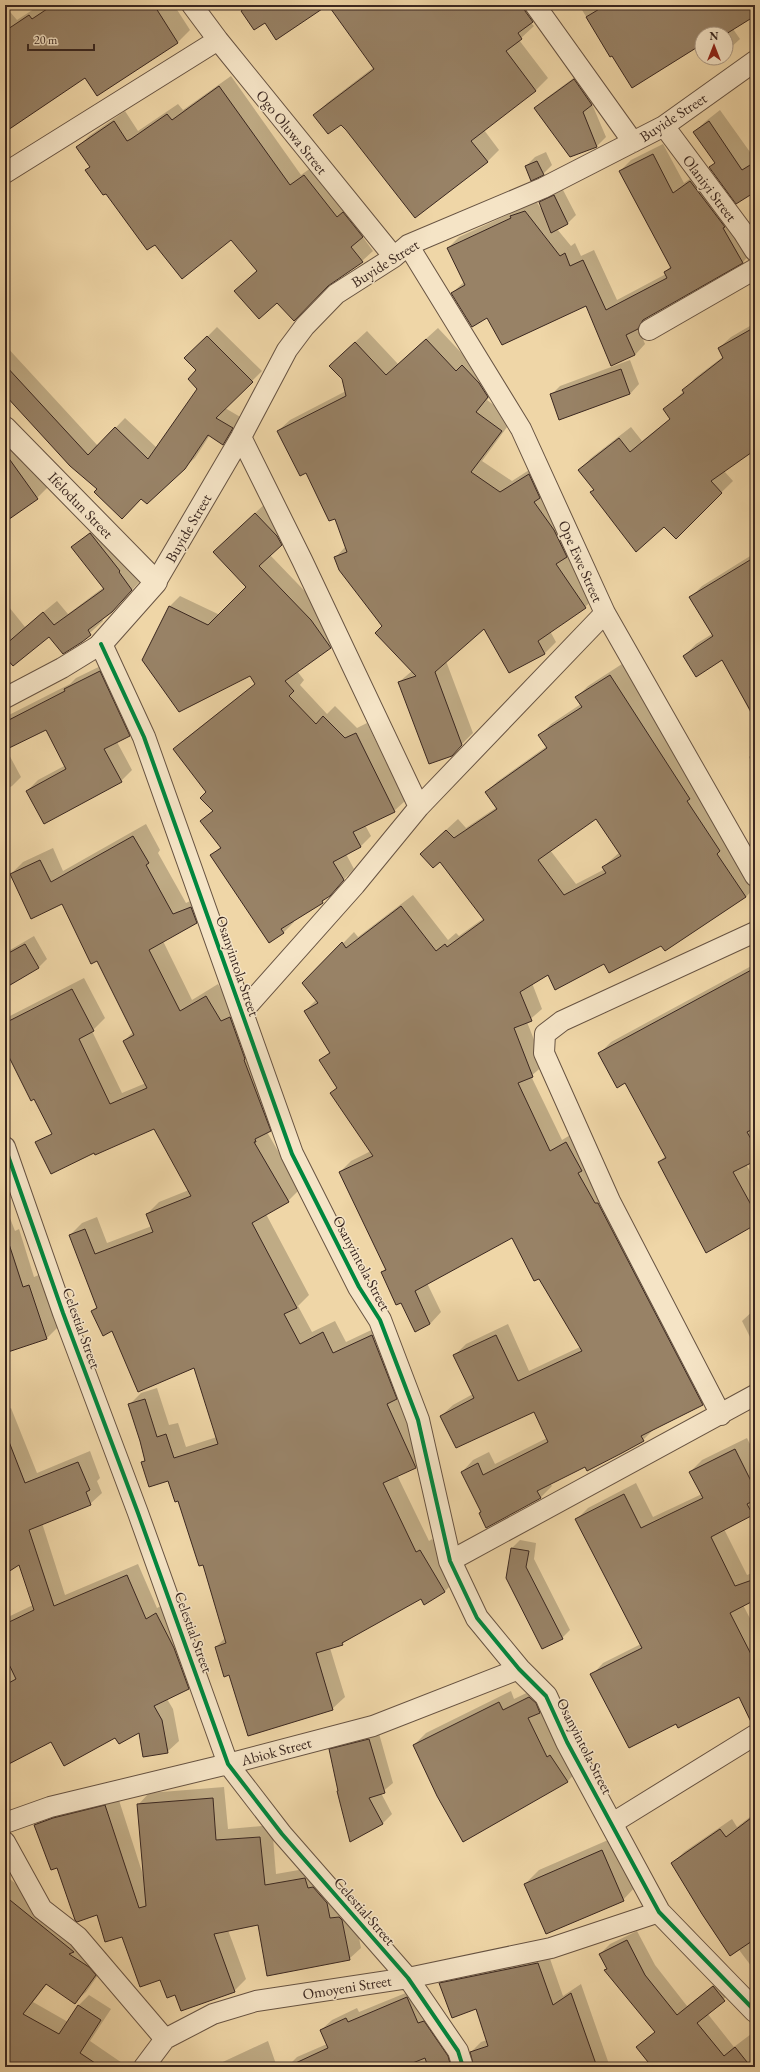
<svg xmlns="http://www.w3.org/2000/svg" width="760" height="2072" font-family="'EB Garamond',serif">
<rect width="100%" height="100%" fill="#efd6a7"/>
<filter id="stains"><feTurbulence type="fractalNoise" baseFrequency=".005" numOctaves="4"/><feColorMatrix values="0 0 0 0 .2 0 0 0 0 .09 0 0 0 0 .02 0 0 0 .5 -.17"/></filter>
<radialGradient id="worn" r=".72"><stop offset=".6" stop-color="#630" stop-opacity="0"/><stop offset="1" stop-color="#630" stop-opacity=".3"/></radialGradient>
<!-- shadow -->
<path fill="#0003" fill-rule="evenodd" d="M40 5 44 8 48 5H174L190 30 178 42 98 94 86 76 5 132V6L17 20Z
M243 5H327L265 22Z
M329 5H541L545 10 531 23 534 26 519 40 548 78 536 90 484 130 499 150 487 162 347 130 341 124 315 115 327 103 374 67Z
M579 5H755V15L733 29 740 39 726 52V34H702V54L696 46 610 56Z
M705 58H718L710 64Z
M583 71 601 95 592 104 606 137 597 146 571 156 536 108 545 99Z
M231 76 301 175 315 165 373 225 362 236 373 251 362 261 277 302 235 291 257 270 232 239 91 166 78 147 89 136 125 111 138 131 178 104 183 110Z
M720 110 755 159V200L751 194 716 163 694 132 706 121Z
M755 110V117L752 113Z
M663 144 684 183 701 171 753 251 743 262 649 316 638 327 645 344 635 355 586 305 488 317 452 293 464 282 448 248 459 237 516 211 522 205 536 201 542 210 540 202 548 194 562 188 576 215 568 223 557 229 571 246 575 243 581 256 594 250 617 300 666 274 665 272 671 266 620 171 631 160Z
M546 152 552 165 543 174 526 166 535 157Z
M755 323V458L750 453 724 471 733 481 676 537 664 525 595 489 580 470 591 458 631 427 642 441 671 418 664 409 684 391 695 378 724 356 719 348 731 337Z
M217 327 262 371 225 408 242 418 233 434 223 444 210 435 195 458 184 468 142 497 99 489 5 392V345L98 446 125 418 157 448 199 388 198 370 186 358Z
M438 328 468 360 499 385 487 400 513 419 482 461 512 481 540 463 597 596 585 607 550 631 556 642 545 653 509 672 485 627 446 661 473 733 451 755 399 682 412 671 335 558 346 546 335 517 278 431 290 420 346 391 342 354 367 331 398 364Z
M630 360 639 384 630 394 560 419 551 395 560 386Z
M5 420 50 485 37 498 5 521Z
M266 503 292 534 270 555 322 609 341 636 330 647 297 671 304 680 300 685 327 714 335 706 357 728 367 723 405 801 394 811 365 825 371 836 360 847 346 854 354 869 322 902 293 921 294 922 283 933 212 855 221 846 201 821 213 810 208 792 174 750 185 739 256 683 251 675 170 606 180 596 220 615 248 587 225 541Z
M103 521 144 577 112 611 102 619 103 621 81 641 49 636 5 668V602L25 627 57 601 68 614 104 587 73 547Z
M755 553V722L723 659 684 656 696 644 712 634 690 598 702 586Z
M111 661 140 725 129 735 117 742 132 770 121 781 27 791 38 780 66 765 47 728 6 749 21 777 12 786 5 790V717L70 684 76 678Z
M622 664 701 787 755 882V887L746 897 661 944 605 963 548 974 532 983 542 1009 527 1022 544 1065 531 1076 562 1140 577 1131 714 1393 702 1404 654 1429 643 1440 550 1483 552 1486 540 1498 482 1511 462 1472 473 1460 489 1452 495 1464 547 1438 534 1410 441 1416 453 1405 473 1394 455 1355 466 1344 508 1324 529 1371 580 1347 513 1236 427 1283 441 1312 430 1324 402 1302 382 1272 386 1268 340 1172 351 1161 371 1151 332 1093 338 1087 320 1061 330 1051 305 1011 317 999 304 983 354 932 358 937 413 895 448 940 456 933 459 936 484 918 433 842 458 819 466 828 497 807 486 792 498 781 547 746 540 735 551 724 581 704 577 697 588 686ZM596 817 620 852 603 867 605 869 576 884 550 850Z
M755 750V770L749 757Z
M146 824 160 850 158 853 186 903 203 895 208 911 196 923 163 941 192 1000 218 984 233 1010 282 1118 267 1132 300 1189 288 1201 266 1214 309 1295 298 1306 312 1332 335 1321 346 1342 384 1324 427 1455 415 1467 397 1475 429 1541 432 1539 457 1579 445 1591 424 1603 421 1598 348 1639 342 1644 330 1648 345 1697 332 1709 230 1674 216 1647 225 1638 204 1564 179 1499 169 1480 143 1462 145 1459 129 1405 141 1393 157 1388 169 1425 178 1423 186 1447 217 1437 195 1366 112 1330 92 1311 98 1306 70 1235 82 1223 97 1217 107 1243 152 1226 147 1214 159 1202 189 1190 155 1127 92 1133 35 1098 5 1047V1020L8 1017 84 978 105 1018 92 1031 122 1093 146 1083 124 1041 133 1032 97 960 63 903 11 874 23 862 53 848 63 871Z
M34 936 47 959 39 967 5 987V953Z
M755 964V1159L746 1164 755 1180V1224L659 1162 666 1155 625 1082 599 1054 611 1042Z
M5 1205 15 1231 19 1229 34 1277 41 1274 58 1327 47 1338 5 1352Z
M755 1309V1347L742 1321Z
M5 1405 7 1410 11 1408 37 1473 90 1451 100 1478 97 1481 102 1493 90 1504 42 1523 65 1595 138 1564 157 1608 167 1603 200 1676 188 1688 167 1699 173 1709 179 1741 167 1752 140 1732 116 1737 51 1740 5 1755V1616L6 1618 33 1605 20 1564 5 1573Z
M747 1438 755 1454V1512L724 1529 747 1575 755 1572V1599L743 1605 755 1628V1706L739 1696 676 1723 592 1675 603 1663 641 1644 576 1520 588 1508 636 1483 653 1517 702 1494 690 1472 702 1460Z
M520 1540 536 1543 534 1559 570 1630 562 1638 512 1548Z
M541 1686 579 1769 568 1781 463 1840 414 1745 426 1733 511 1691 514 1699Z
M378 1730 393 1783 381 1793 392 1814 383 1823 350 1840 330 1750 339 1741Z
M224 1787 228 1829 272 1825 276 1874 316 1867 353 1908 361 1948 349 1959 258 1924 228 1930 246 1979 234 1991 176 1994 122 1936 97 1914 58 1866 35 1825 47 1814 117 1794 143 1875 138 1805 149 1793Z
M755 1813V1971L673 1863 684 1852 732 1819 737 1827Z
M615 1837 636 1886 623 1900 525 1884 539 1870Z
M5 1875 85 1940 106 1964 86 1992 74 2003 47 1984 33 2002 68 2022 78 2006 89 1995 111 2009 90 2041 128 2067H5Z
M637 1931 655 1965 687 2006 724 1977 734 1990 707 2013 734 2047 755 2031V2067H654L638 2047 656 2031 606 1970 608 1968 600 1954 610 1944Z
M548 1953 563 1996 581 1984 610 2067H474L471 2052 481 2042 487 2040 476 2008 440 1983 450 1974Z
M418 1988 466 2067H287L297 2057 327 2044 321 2030 332 2020 357 2008 359 2012Z
M268 2041 277 2067H212Z"/>
<!-- building -->
<path fill="#988266" stroke="#3a2720" fill-rule="evenodd" d="M53 5H154L178 43 97 96 85 78 5 132V31L29 15 32 19Z
M249 5H524L525 11 533 22 518 33 522 39 506 51 536 91 471 141 488 162 415 218 346 130 341 125 328 134 313 115 374 69 328 5 276 40 265 23 254 30 241 11Z
M606 5H755V16L726 34H702V49L699 51 696 48 632 88 612 56 610 57 586 17Z
M574 79 592 105 583 112 597 147 570 157 534 108Z
M219 86 290 185 304 175 337 217 343 212 363 237 351 247 363 262 328 286 294 321 277 303 259 319 234 291 257 271 231 240 182 279 155 245 147 250 106 194 103 195 85 170 90 167 76 147 114 121 127 141 131 139 167 114 172 120Z
M709 121 742 170 755 162V192L736 204 709 167 715 163 693 132Z
M653 154 673 193 690 181 725 227 723 228 743 263 643 320 638 329 626 335 635 355 611 366 586 306 502 345 487 318 472 327 451 293 465 285 447 248 511 218 510 216 525 211 560 256 565 253 570 266 583 260 606 310 667 278 664 272 671 268 619 171Z
M537 161 544 175 531 181 525 166Z
M554 195 568 224 551 233 539 202Z
M755 327V450L711 481 722 493 676 539 664 527 636 552 590 492 594 490 578 470 619 438 630 452 670 419 663 409 684 393 682 390 723 358 718 348Z
M207 336 253 382 216 418 233 428 223 445 208 435 185 469 147 504 141 499 122 519 94 492 97 489 70 466 5 395V365L88 455 115 427 148 459 197 389 188 379 196 370 184 358Z
M426 339 456 371 462 365 479 383 488 397 476 412 502 431 471 472 500 492 529 474 540 498 534 502 554 530 567 557 556 564 586 608 538 641 545 654 509 673 484 629 435 672 462 745 452 756 429 764 398 682 416 676 375 633 382 626 339 570 334 557 347 552 335 519 329 521 306 473 300 476 277 431 346 396 342 379 329 366 355 342 386 375Z
M621 369 630 394 559 420 550 394Z
M5 453 38 499 5 522Z
M255 513 277 536 282 545 259 566 311 620 331 648 285 681 294 691 289 696 316 724 323 716 345 738 356 733 395 812 353 832 361 847 333 862 344 880 330 896 322 901 323 903 281 929 284 933 269 943 210 855 221 848 200 821 213 811 200 798 206 792 173 749 255 684 250 676 179 712 142 660 169 606 208 625 246 587 213 552Z
M90 533 120 571 119 572 132 590 112 612 88 630 91 635 82 642 63 654 49 637 13 666 5 657V645L43 612 54 625 104 589 71 547Z
M755 557V719L722 660 696 677 683 656 713 636 689 597Z
M100 671 130 736 104 749 122 782 44 824 26 791 66 769 46 730 5 750V722L65 691 64 689Z
M610 675 690 799 687 801 720 851 717 854 746 897 665 951 661 946 609 973 604 964 555 990 548 975 520 992 532 1021 514 1028 533 1077 518 1083 550 1151 566 1142 582 1171 578 1173 595 1203H598L703 1405 641 1436 644 1441 622 1453 587 1471 585 1467 537 1491 541 1498 486 1528 479 1513 481 1512 461 1472 478 1463 483 1475 548 1442 534 1412 456 1448 440 1416 474 1398 453 1355 496 1335 518 1381 582 1351 539 1279 534 1281 512 1238 415 1291 430 1324 415 1332 401 1303 396 1305 381 1272 386 1270 339 1172 373 1156 330 1093 337 1088 319 1060 330 1053 304 1011 318 1003 302 983 342 942 346 948 401 906 436 951 445 944 447 947 484 920 440 862 433 868 420 854 446 830 454 838 497 809 485 792 547 748 538 735 582 707 575 697ZM596 819 621 856 602 867 606 873 564 895 538 860Z
M133 836 149 863 146 865 173 914 191 907 197 923 149 950 180 1011 206 996 221 1021 230 1017 245 1059 244 1060 271 1131 255 1139 256 1142H254L289 1202 252 1223 297 1308 284 1314 300 1344 323 1332 333 1353 372 1335 397 1399 387 1404 416 1468 383 1483 416 1552 420 1550 445 1592 424 1605 421 1599 342 1643 343 1645 316 1653 333 1710 248 1736 229 1675 224 1677 215 1647 226 1643 203 1565 199 1566 178 1501 175 1502 168 1481 149 1487 141 1462 145 1461 140 1441 128 1404 145 1399 157 1437 166 1434 174 1458 218 1444 194 1368 138 1392 112 1331 103 1336 91 1311 97 1308 69 1235 85 1229 95 1254 153 1232 146 1214 191 1196 154 1129 95 1155 94 1153 51 1174 35 1142 52 1134 34 1099 31 1101 5 1049V1023L72 989 94 1031 79 1039 110 1104 147 1088 123 1041 134 1035 97 961 91 964 62 904 31 919 10 874 40 860 51 882Z
M25 944 39 968 5 988V955Z
M755 968V1128L747 1132 755 1146V1161L733 1172 755 1212V1225L706 1253 658 1162 666 1158 625 1083 617 1088 598 1053Z
M9 1244 23 1287 29 1285 47 1339 5 1353V1245Z
M6 1434 25 1483 78 1462 90 1490 86 1492 91 1505 29 1530 54 1606 127 1575 146 1619 156 1613 174 1648 189 1689 154 1706 162 1720 168 1753 143 1757 139 1733 119 1744 115 1738 64 1766 51 1742 5 1766V1685L16 1679 5 1656V1624L34 1610 19 1565 5 1574Z
M735 1449 755 1489V1500L747 1504 753 1515 711 1537 735 1586 755 1579V1600L730 1613 755 1662V1724H752L739 1697 678 1728 676 1724 629 1748 590 1674 642 1648 575 1519 624 1494 641 1528 703 1498 689 1472Z
M511 1548 529 1551 526 1567 563 1639 542 1649 506 1578Z
M529 1697 536 1703 540 1713 528 1718 547 1757 550 1755 568 1782 463 1842 437 1796 413 1745 499 1702 503 1710Z
M369 1739 385 1793 369 1798 383 1824 350 1842 337 1791H338L329 1749Z
M213 1798 216 1840 260 1837 265 1885 305 1878 308 1888 313 1887 327 1903 330 1918 339 1917 342 1920 350 1960 267 1976 258 1925 214 1934 235 1992 181 2011 175 1995 167 1998 160 1980 140 1987 122 1937 105 1942 97 1915 77 1922 75 1920 57 1868 51 1870 34 1825 53 1818 105 1805 139 1908 146 1906 137 1804Z
M755 1815V1939L730 1956 702 1914 671 1863 720 1829 726 1837Z
M602 1850 624 1901 546 1934 524 1884Z
M5 1896 74 1952 69 1954 89 1967 96 1975 75 2004 46 1984 23 2014 59 2034 78 2005 101 2020 80 2053 101 2067H5Z
M627 1940 645 1975 677 2015 713 1986 725 2001 697 2023 724 2056 735 2047 751 2067H652L636 2047 655 2032 604 1970 607 1969 599 1954Z
M538 1963 553 2005 571 1993 597 2067H474L470 2052 488 2046 476 2009 452 2018 439 1983Z
M407 1997 418 2023 424 2021 448 2056 451 2067H428L425 2058 403 2067H287L328 2048 320 2030 346 2018 348 2022Z"/>
<g fill="none" stroke-linecap="round" stroke-linejoin="round">
<defs>
<path id="minor" d="M192 5 218 40 394 257
M535 5 633 142
M664 126 743 232 755 251
M5 173 218 40
M408 245 521 429 605 613 755 876
M649 330 755 269
M241 437 302 560 419 807
M156 582 241 437 287 350 305 326 336 294 394 257 408 245 543 188 664 126 755 61
M5 698 62 668 101 644
M242 1012 355 885 419 807 605 613
M5 1147 63 1313 138 1513 228 1764 282 1834 408 1978 458 2051 463 2067
M721 1415 610 1201 544 1053 545 1034 562 1021 755 932
M450 1561 755 1395
M5 1823 50 1807 228 1764 373 1726 519 1669
M611 1824 755 1735
M5 1842 42 1909 78 1937 165 2039
M144 2067 165 2039 213 2014 256 2001 408 1978 551 1948 659 1912"/>
<path id="tertiary" d="M5 428 156 582 101 644 144 737 292 1154 359 1287 380 1320 418 1420 450 1561 477 1618 519 1669 546 1696 567 1742 659 1912 755 2011"/>
</defs>
<!-- minor casing -->
<use href="#minor" stroke="#675342" stroke-width="22"/>
<!-- tertiary casing -->
<use href="#tertiary" stroke="#675342" stroke-width="24"/>
<!-- minor -->
<use href="#minor" stroke="#f5e4c6" stroke-width="20"/>
<!-- tertiary -->
<use href="#tertiary" stroke="#f5e4c6" stroke-width="22"/>
<defs>
<path id="cycleway" d="M101 644 144 737 292 1154 359 1287 380 1320 418 1420 450 1561 477 1618 519 1669 546 1696 567 1742 659 1912 755 2011
M5 1147 63 1313 138 1513 228 1764 282 1834 408 1978 458 2051 463 2067"/>
</defs>
<!-- cycleway casing -->
<use href="#cycleway" stroke="#f5e4c6" stroke-width="6"/>
<!-- cycleway -->
<use href="#cycleway" stroke="#00873e" stroke-width="4"/>
</g>
<g text-anchor="middle" dominant-baseline="central" stroke-width="3" stroke-linejoin="round" paint-order="stroke">
<!-- street labels -->
<g font-size="15" fill="#3a2720" stroke="#f5e4c6">
<text transform="translate(673 117) rotate(-33)">Buyide Street</text>
<text transform="translate(292 132) rotate(51)">Ogo Oluwa Street</text>
<text transform="translate(710 188) rotate(53)">Olaniyi Street</text>
<text transform="translate(385 263) rotate(-32)">Buyide Street</text>
<text transform="translate(81 505) rotate(46)">Ifelodun Street</text>
<text transform="translate(188 528) rotate(-60)">Buyide Street</text>
<text transform="translate(581 561) rotate(66)">Ope Ewe Street</text>
<text transform="translate(238 966) rotate(71)">Osanyintola Street</text>
<text transform="translate(362 1263) rotate(62)">Osanyintola Street</text>
<text transform="translate(82 1328) rotate(70)">Celestial Street</text>
<text transform="translate(194 1632) rotate(70)">Celestial Street</text>
<text transform="translate(585 1746) rotate(63)">Osanyintola Street</text>
<text transform="translate(276 1751) rotate(-15)">Abiok Street</text>
<text transform="translate(365 1911) rotate(49)">Celestial Street</text>
<text transform="translate(347 1987) rotate(-9)">Omoyeni Street</text>
</g>
</g>
<!-- margin -->
<rect width="760" height="2072" fill="none" stroke="#efd6a7" stroke-width="20"/>
<rect x="6" y="6" width="748" height="2060" fill="none" stroke="#3a2720" stroke-width="2"/>
<rect x="10" y="10" width="740" height="2052" fill="none" stroke="#3a2720"/>
<!-- north arrow -->
<g transform="translate(714 46)"><circle r="19" fill="#f5e4c6" stroke="#aa9884"/>
<path d="M0-3L7 15L0 10L-7 15Z" fill="#8f2418"/>
<text y="-6" font-size="11" font-weight="bold" text-anchor="middle" fill="#3a2720">N</text>
</g>
<!-- scale -->
<path d="M28 44v6h66v-6" fill="none" stroke="#3a2720" stroke-width="2"/>
<text x="34" y="44" font-size="12" fill="#3a2720" stroke="#f5e4c6" stroke-width="3" paint-order="stroke">20 m</text>
<rect width="100%" height="100%" filter="url(#stains)"/>
<rect width="100%" height="100%" fill="url(#worn)"/>
</svg>
